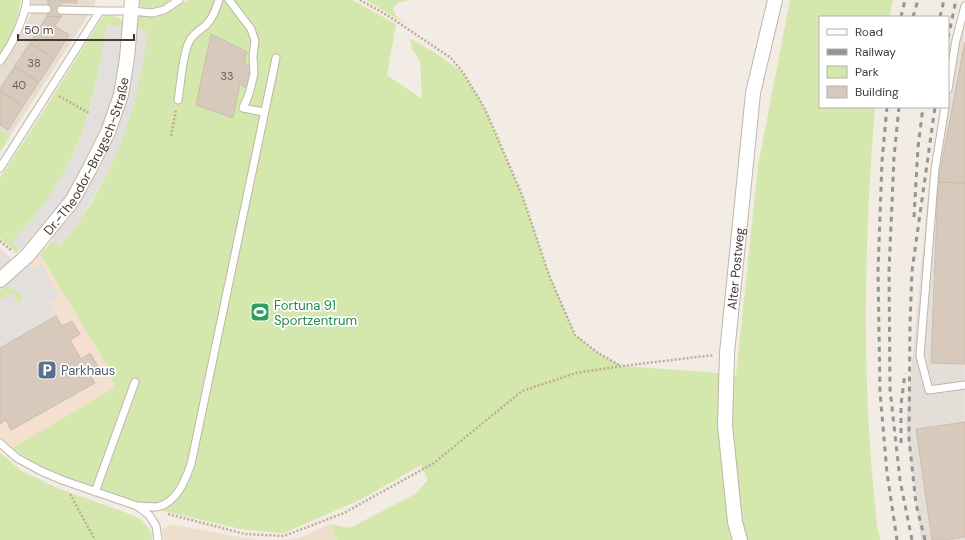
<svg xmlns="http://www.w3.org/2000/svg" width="965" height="540" font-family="'DM Sans',sans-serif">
<rect width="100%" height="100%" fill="#f2ece4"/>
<!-- residential -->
<path fill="#e6ddd2" d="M32 0H95V5L10 136 0 129V67L10 52 31 15Z"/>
<!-- commercial -->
<path fill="#f5dfce" d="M40 254 110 371 114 388 12 448 0 437V290Z"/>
<!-- industrial -->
<path fill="#e4ded9" d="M964 0 965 540H921L906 424 930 176 941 107H948V67L953 39Z"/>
<!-- education -->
<path fill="#ecdfcd" d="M171 524 233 536 258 540H164L162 530Z
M329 524 337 540H286L301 537Z"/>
<!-- green -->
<path fill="#d4e7ac" d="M0 0H21L15 27 0 56Z
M139 0H170C158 10 156 14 141 7Z
M188 0H352L396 24 387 75 422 99 420 60 413 51 410 40 411 39 440 56 464 74 485 109 522 195 549 275 575 335 598 353 622 366 707 372 736 376 758 166 790 0H893L889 17H820V107H875C866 214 863 325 869 432 871 464 874 495 877 526L880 540H337L329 524 350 528 415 494 428 480 421 465 362 499 284 533 245 530 155 509 56 473 31 461 12 448 114 388 110 371 40 254 53 240 60 246C94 206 119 156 133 106 140 81 144 56 148 31L133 28 134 16C156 17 169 12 188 0Z
M366 0H410L397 3 393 9 396 16 408 25Z
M108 15 117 17 123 21 124 27 107 25C98 80 87 136 57 184 45 205 28 223 12 242L20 249 16 253 0 238V178L41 115 102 18Z
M0 129 10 136 0 152Z
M5 286C13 289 27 293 19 304L13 293 0 300V290Z
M0 453 22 471 57 488 127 513 142 520 151 532 152 540H0Z"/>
<!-- parking -->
<path fill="#e3dfdc" d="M107 25 148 31 142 68 134 104 127 127 118 151 104 179 75 228 60 246 46 234 28 255 12 242 33 217 57 185 75 151 91 106 99 72Z
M0 248 17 265 25 258 33 269 42 264 59 298 50 302 57 314 56 316 0 348V314L2 313 0 309V300L13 293 19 304 22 300V296L20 292 0 284Z"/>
<!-- building -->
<path fill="#d7c9bc" stroke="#cebdac" d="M48 0H77V3L62 2 61 17 47 16Z
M47 16 61 17 55 26 69 35 54 59 30 43Z
M211 34 247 52 244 63 253 67 248 89 240 84 233 118 196 105Z
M965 42V183L938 182 964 46Z
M30 43 54 59 39 82 14 67Z
M14 67 39 82 23 106 0 91V89Z
M0 91 23 106 8 130 0 125Z
M938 182 965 183V364L931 363Z
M56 316 62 326 72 321 80 334 70 340 81 359 90 353 99 368 89 373 95 383 11 430 6 420 0 424V348Z
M965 422V537L944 540H932L916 429Z"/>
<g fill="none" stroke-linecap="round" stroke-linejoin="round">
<defs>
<path id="lane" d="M229 0 251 29 255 41 253 56 254 74 249 94 243 108 264 112
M25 9H47
M61 10 100 11
M0 61C13 44 23 21 27 0
M948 89 956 40 965 6
M178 100C181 83 182 56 189 42 192 34 201 30 206 25 213 18 216 9 219 0
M945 107 935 169 920 356 929 390 965 385
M0 168 100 11H131L152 13 164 10 179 0
M0 443 17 458 41 471 62 480 137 506 149 515 156 526 158 540
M95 492 135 382
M137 506C143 506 150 507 156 507 176 504 185 481 191 464L276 58"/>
<g id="street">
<path id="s1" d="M0 280 28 255 72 201 90 168 108 132 121 95 127 58 132 0"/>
<path id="s2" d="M740 540 735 522 725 425 727 353 753 93 775 0"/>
</g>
</defs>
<!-- lane casing -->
<use href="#lane" stroke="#c0b5a9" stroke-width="9"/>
<!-- street casing -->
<use href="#street" stroke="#c0b5a9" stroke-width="16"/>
<!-- path -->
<path stroke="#bfac98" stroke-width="2.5" stroke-dasharray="2 2" stroke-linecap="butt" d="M360 0 387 15 451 58 464 74 485 109 522 195 549 275 575 335 598 353 621 366
M59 96 89 113
M171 136 176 110
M0 241 12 251
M70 494 95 540
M168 514 245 534 284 536 344 513 434 463 522 391 576 373 622 366 714 355"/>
<!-- lane -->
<use href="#lane" stroke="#fff" stroke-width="7"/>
<!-- street -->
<use href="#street" stroke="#fff" stroke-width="14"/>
<!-- rail -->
<path stroke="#949494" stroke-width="3" stroke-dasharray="5 5" stroke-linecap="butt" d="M901 17 905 0
M913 17 918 0
M940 17 944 0
M948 38 956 0
M887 107 882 161 878 271 880 392 887 473 897 540
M899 107 894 157 889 271 890 389 900 480 912 540
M914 217 918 147 923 107
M901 443V405L905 373
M925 540 916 504 909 439 910 324 912 271 935 107"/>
</g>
<!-- icons -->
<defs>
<symbol id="stadium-square" viewBox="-11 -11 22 22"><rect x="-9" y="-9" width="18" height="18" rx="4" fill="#2e9e5b" stroke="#fff"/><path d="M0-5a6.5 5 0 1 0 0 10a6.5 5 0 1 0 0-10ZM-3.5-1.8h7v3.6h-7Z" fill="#fff"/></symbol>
<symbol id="parking-square" viewBox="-11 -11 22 22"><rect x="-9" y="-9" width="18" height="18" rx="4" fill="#5c6f8a" stroke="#fff"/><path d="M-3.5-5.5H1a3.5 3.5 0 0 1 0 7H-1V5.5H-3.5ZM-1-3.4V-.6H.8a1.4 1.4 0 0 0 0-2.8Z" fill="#fff"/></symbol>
</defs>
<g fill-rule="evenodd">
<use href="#stadium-square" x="249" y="301" width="22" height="22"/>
<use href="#parking-square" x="36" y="359" width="22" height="22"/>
</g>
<g text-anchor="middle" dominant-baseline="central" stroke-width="3.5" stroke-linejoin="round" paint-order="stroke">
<!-- number labels -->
<g font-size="11" fill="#695f56">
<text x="34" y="63">38</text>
<text x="227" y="76">33</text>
<text x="19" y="85">40</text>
</g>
<!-- street labels -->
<g font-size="13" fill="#443c34" stroke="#fff">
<text stroke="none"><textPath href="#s1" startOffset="154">Dr.-Theodor-Brugsch-Straße</textPath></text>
<text stroke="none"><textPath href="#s2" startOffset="273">Alter Postweg</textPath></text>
</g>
<!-- leisure labels -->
<g font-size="13" fill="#27864d" stroke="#fff" text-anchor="start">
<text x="274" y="305">Fortuna 91<tspan x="274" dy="15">Sportzentrum</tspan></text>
</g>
<!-- service labels -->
<g font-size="13" fill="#4e5e75" stroke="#fff" text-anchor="start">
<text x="61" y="370">Parkhaus</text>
</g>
</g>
<!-- legend -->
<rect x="819" y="16" width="130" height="92" fill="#ffffff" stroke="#b4b1ae"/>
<rect x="827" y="29" width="20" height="6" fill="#ffffff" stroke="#b4b1ae"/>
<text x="855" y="36" font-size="12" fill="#443c34">Road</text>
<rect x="827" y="49" width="20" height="6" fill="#949494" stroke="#b4b1ae"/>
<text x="855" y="56" font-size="12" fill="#443c34">Railway</text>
<rect x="827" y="66" width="20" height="12" fill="#d4e7ac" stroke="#b4b1ae"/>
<text x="855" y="76" font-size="12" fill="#443c34">Park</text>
<rect x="827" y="86" width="20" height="12" fill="#d7c9bc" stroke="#b4b1ae"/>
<text x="855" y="96" font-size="12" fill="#443c34">Building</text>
<!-- scale -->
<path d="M18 34v6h116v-6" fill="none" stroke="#443c34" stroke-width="2"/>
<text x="24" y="34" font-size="12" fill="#443c34" stroke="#ffffff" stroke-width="3" paint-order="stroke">50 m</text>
</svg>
